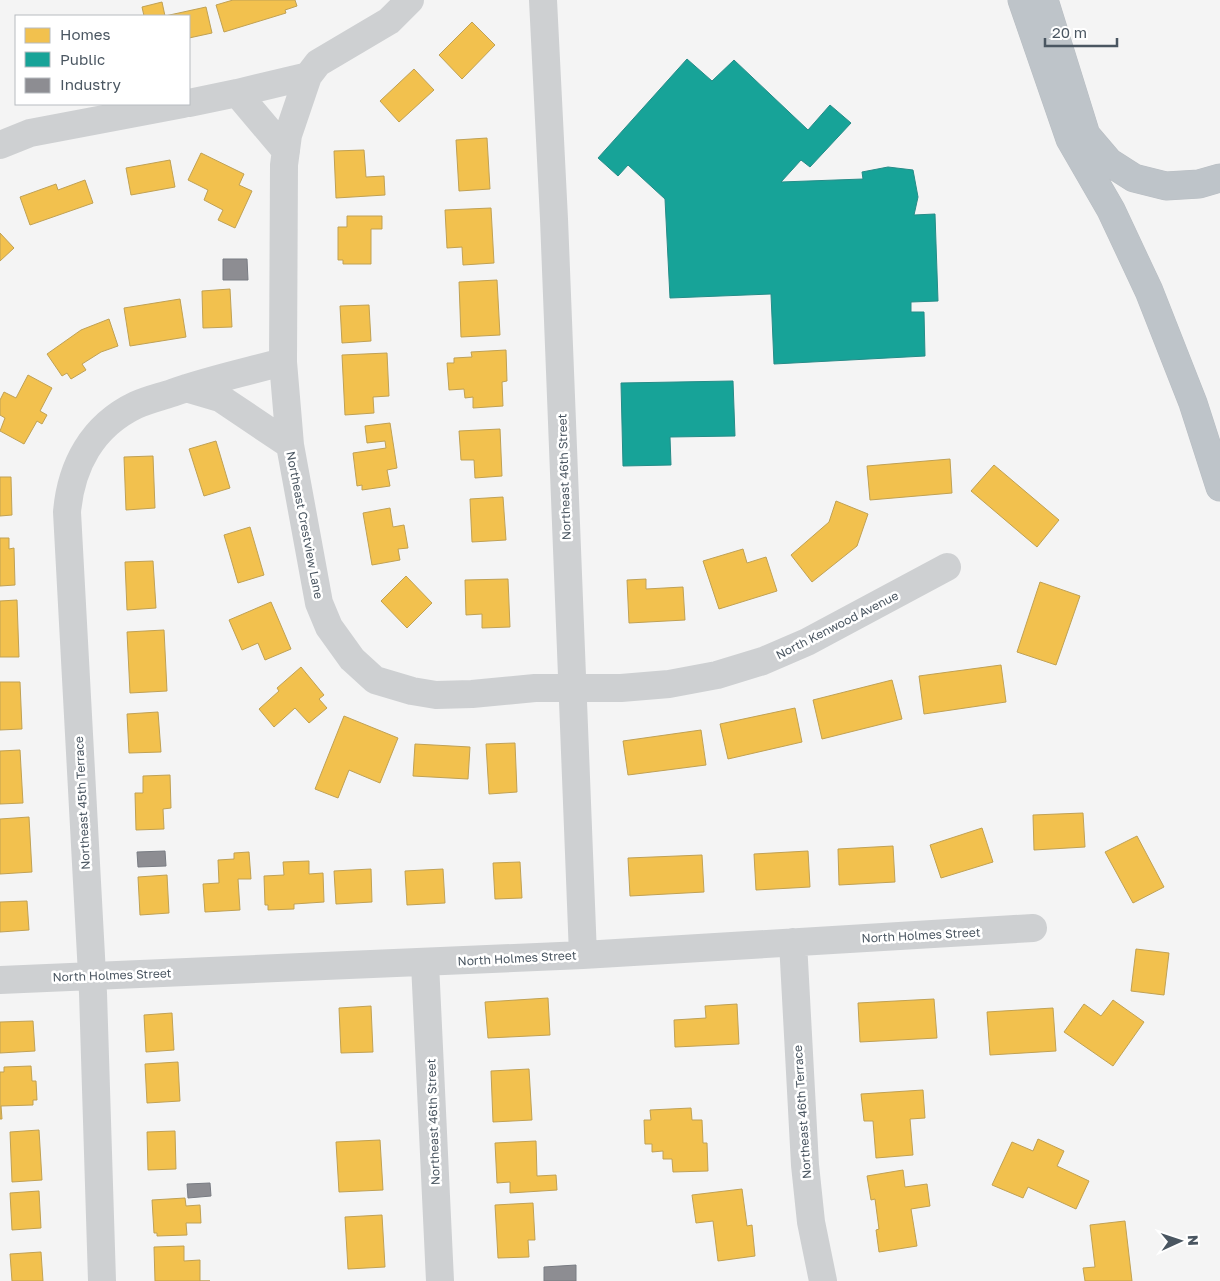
<svg xmlns="http://www.w3.org/2000/svg" width="1220" height="1281" font-family="'Golos Text',sans-serif">
<rect width="100%" height="100%" fill="#f4f4f4"/>
<!-- homes -->
<path fill="#f2c14e" stroke="#c0a154" d="M233 0H295L297 6 285 10 286 13 224 32 216 5Z
M162 2 165 16 206 7 212 33 189 38V16H144L142 7Z
M472 22 495 45 462 79 439 55Z
M414 69 434 90 399 122 380 101Z
M487 138 490 189 459 191 456 140Z
M364 150 366 177 384 176 385 195 336 198 334 151Z
M201 153 244 174 239 185 252 191 235 228 218 220 223 210 204 200 208 190 188 180Z
M170 160 175 187 131 195 126 168Z
M85 180 93 203 30 225 20 197 56 184 58 190Z
M491 208 494 263 463 265 462 247 447 248 445 210Z
M347 216H382V229H371V264H343V260H338V227H347Z
M0 233 14 248 0 261Z
M497 280 500 335 461 337 459 282Z
M230 289 232 327 203 328 202 291Z
M180 299 186 337 130 346 124 308Z
M369 305 371 341 342 343 340 306Z
M109 319 118 346 101 352 82 364 86 370 71 379 67 373 62 376 47 354 81 330Z
M506 350 507 381 502 382 503 406 473 408V397L465 398 464 389 449 390 447 363H454V358L472 357 471 352Z
M387 353 389 396 373 397 374 413 345 415 342 355Z
M28 375 52 388 40 411 47 415 42 424 37 421 24 444 0 431 5 418 0 415V400L4 392 16 398Z
M390 423 397 468 387 470 390 486 362 490V485L357 486 353 453 386 448 385 441 367 443 365 426Z
M500 429 502 476 475 478 474 460H461L459 431Z
M216 441 230 488 204 496 189 449Z
M153 456 155 508 126 510 124 457Z
M950 459 952 493 870 500 867 466Z
M994 465 1059 520 1037 547 971 491Z
M0 477H11L12 515 0 516Z
M503 497 506 540 472 542 470 499Z
M836 501 868 514 857 546 812 582 791 555 829 522Z
M390 508 393 527 404 525 408 548 398 549 400 560 372 565 363 513Z
M250 527 264 575 238 583 224 535Z
M0 538H9V549L14 548 15 585 0 586Z
M743 549 747 563 766 557 777 591 719 609 703 561Z
M153 561 156 608 127 610 125 562Z
M406 576 432 603 407 628 381 601Z
M508 579 510 627 482 628V614L466 615 465 580Z
M646 579V589L683 587 685 620 629 623 627 580Z
M1040 582 1080 596 1056 665 1017 652Z
M17 600 19 657H0V601Z
M271 602 291 649 265 660 258 643 242 650 229 620Z
M164 630 167 691 130 693 127 632Z
M1001 665 1006 702 924 714 919 676Z
M301 667 324 695 319 699 327 708 309 723 295 708 274 727 259 709 279 691 277 688Z
M892 680 902 719 822 739 813 700Z
M0 682H20L22 729 0 730Z
M795 708 802 742 728 759 720 724Z
M158 712 161 752 129 753 127 714Z
M344 716 398 738 380 783 349 770 338 798 315 789Z
M701 730 706 765 628 775 623 741Z
M515 743 517 792 489 794 486 744Z
M415 744 470 747 468 779 413 776Z
M20 750 23 803 0 804V751Z
M170 775 171 808 163 809 164 829 136 830 135 793H143V776Z
M1083 813 1085 847 1034 850 1033 815Z
M29 817 32 872 0 874V819Z
M982 828 993 862 941 878 930 845Z
M1137 836 1164 887 1133 903 1105 852Z
M893 846 895 882 839 885 838 849Z
M808 851 810 887 756 890 754 854Z
M249 852 251 879H238L240 910 205 912 203 884 219 883 218 860 234 859V853Z
M702 855 704 892 630 896 628 858Z
M309 861V874L323 873 324 902 294 904V909L268 910V905H265L264 876 284 875 283 862Z
M520 862 522 898 495 899 493 863Z
M371 869 372 902 336 904 334 871Z
M443 869 445 903 407 905 405 871Z
M167 875 169 913 140 915 138 877Z
M27 901 29 930 0 932V902Z
M1136 949 1169 953 1164 995 1131 991Z
M548 998 550 1035 488 1038 485 1002Z
M934 999 937 1038 860 1042 858 1003Z
M1113 1000 1144 1022 1113 1066 1064 1032 1084 1004 1101 1016Z
M737 1004 739 1044 675 1047 674 1020 706 1018 705 1006Z
M371 1006 373 1052 341 1053 339 1008Z
M1053 1008 1056 1051 990 1055 987 1012Z
M172 1013 174 1050 146 1052 144 1015Z
M33 1021 35 1051 0 1053V1022Z
M178 1062 180 1101 147 1103 145 1064Z
M31 1066 32 1081H36L37 1100H33V1105L1 1106 2 1119H0V1072H4V1067Z
M529 1069 532 1120 493 1122 491 1071Z
M923 1090 925 1118 910 1119 913 1155 876 1158 873 1121H864L861 1094Z
M691 1108 692 1120H702L703 1143H707L708 1171 673 1172 672 1159H663V1151L652 1152V1144H645L644 1120H651L650 1110Z
M39 1130 42 1180 12 1182 10 1132Z
M175 1131 176 1169 148 1170 147 1132Z
M1038 1139 1064 1151 1057 1166 1089 1181 1076 1209 1028 1187 1023 1198 992 1185 1012 1142 1033 1151Z
M380 1140 383 1190 339 1192 336 1142Z
M536 1141 537 1176 556 1175 557 1190 510 1193V1182L497 1183 495 1143Z
M903 1170 905 1187 927 1184 930 1206 911 1209 917 1246 879 1252 876 1230 879 1229 875 1199 871 1200 867 1176Z
M742 1189 747 1226 752 1225 755 1256 718 1261 713 1221 696 1223 692 1195Z
M39 1191 41 1228 12 1230 10 1193Z
M185 1198 186 1206 200 1205 201 1223H186L187 1235 157 1236V1233H154L152 1200Z
M533 1203 535 1240H528L529 1257 498 1258 495 1205Z
M382 1215 385 1267 348 1269 345 1217Z
M1125 1221 1132 1281H1085L1083 1268 1095 1267 1090 1225Z
M184 1246V1261L200 1260V1281H210H155L154 1247Z
M41 1252 43 1281H12L10 1254Z"/>
<!-- public -->
<path fill="#17a398" stroke="#268c88" d="M687 59 712 81 734 60 808 130 830 105 851 123 810 167 801 160 781 182 863 179 862 172 888 167 913 170 918 197 914 215 935 214 938 301 911 302V312H924L925 356 774 364 771 294 670 298 665 199 628 165 618 176 598 158Z
M733 381 735 436 670 437 671 465 623 466 621 383Z"/>
<!-- industry -->
<path fill="#8d8d92" stroke="#797c83" d="M223 259H247L248 280H223Z
M165 851 166 866 138 867 137 852Z
M210 1183 211 1196 188 1198 187 1184Z
M576 1265V1281H544V1267Z"/>
<g fill="none" stroke-linecap="round" stroke-linejoin="round">
<defs>
<path id="highway" d="M1022 0 1070 139 1111 210 1149 291 1193 403 1220 487
M1044 0 1086 135 1109 162 1134 178 1166 186 1199 184 1220 178"/>
</defs>
<!-- highway casing -->
<use href="#highway" stroke="#b9bec3" stroke-width="29"/>
<!-- minor -->
<path stroke="#ced0d2" stroke-width="28" d="M543 0 554 219 583 955
M308 76 288 135 284 165 283 362 290 445 319 603 329 627 352 659 375 680 412 691 436 695 472 694 535 688H621L669 684 717 675 763 661 807 642 947 567
M237 93 286 151
M189 103 237 93 308 76 318 63 389 21 410 0
M0 145 30 133 183 104
M186 388 220 398 290 445
M793 942 805 1165 811 1222 823 1281
M425 963 440 1281
M0 980 583 955 1033 928
M102 1281 93 993 67 512C71 466 92 426 136 405 147 400 160 397 172 393 208 380 246 372 283 362"/>
<!-- highway -->
<use href="#highway" stroke="#bec4c9" stroke-width="28"/>
</g>
<g text-anchor="middle" dominant-baseline="central" stroke-width="5" stroke-linejoin="round" paint-order="stroke">
<!-- street labels -->
<g font-size="12" fill="#4a5661" stroke="#fff">
<text transform="translate(564 477) rotate(-92)">Northeast 46th Street</text>
<text transform="translate(305 525) rotate(79)">Northeast Crestview Lane</text>
<text transform="translate(837 625) rotate(-27)">North Kenwood Avenue</text>
<text transform="translate(82 803) rotate(-93)">Northeast 45th Terrace</text>
<text transform="translate(921 935) rotate(-3)">North Holmes Street</text>
<text transform="translate(517 958) rotate(-3)">North Holmes Street</text>
<text transform="translate(112 975) rotate(-2)">North Holmes Street</text>
<text transform="translate(802 1112) rotate(-94)">Northeast 46th Terrace</text>
<text transform="translate(433 1122) rotate(-92)">Northeast 46th Street</text>
</g>
</g>
<!-- legend -->
<rect x="15" y="15" width="175" height="90" fill="#ffffff" stroke="#b7bbc0"/>
<rect x="25" y="28" width="25" height="15" fill="#f2c14e" stroke="#b7bbc0"/>
<text x="60" y="40" font-size="15" fill="#4a5661">Homes</text>
<rect x="25" y="52" width="25" height="15" fill="#17a398" stroke="#b7bbc0"/>
<text x="60" y="65" font-size="15" fill="#4a5661">Public</text>
<rect x="25" y="78" width="25" height="15" fill="#8d8d92" stroke="#b7bbc0"/>
<text x="60" y="90" font-size="15" fill="#4a5661">Industry</text>
<!-- north arrow -->
<g transform="translate(1180 1241) rotate(87)" stroke="#ffffff" stroke-width="4" paint-order="stroke">
<path d="M0-4L9 19L0 12L-9 19Z" fill="#4a5661"/>
<text y="-8" font-size="14" font-weight="bold" text-anchor="middle" fill="#4a5661">N</text>
</g>
<!-- scale -->
<path d="M1045 38v8h72v-8" fill="none" stroke="#4a5661" stroke-width="2.5"/>
<text x="1052" y="38" font-size="15" fill="#4a5661" stroke="#ffffff" stroke-width="4" paint-order="stroke">20 m</text>
</svg>
